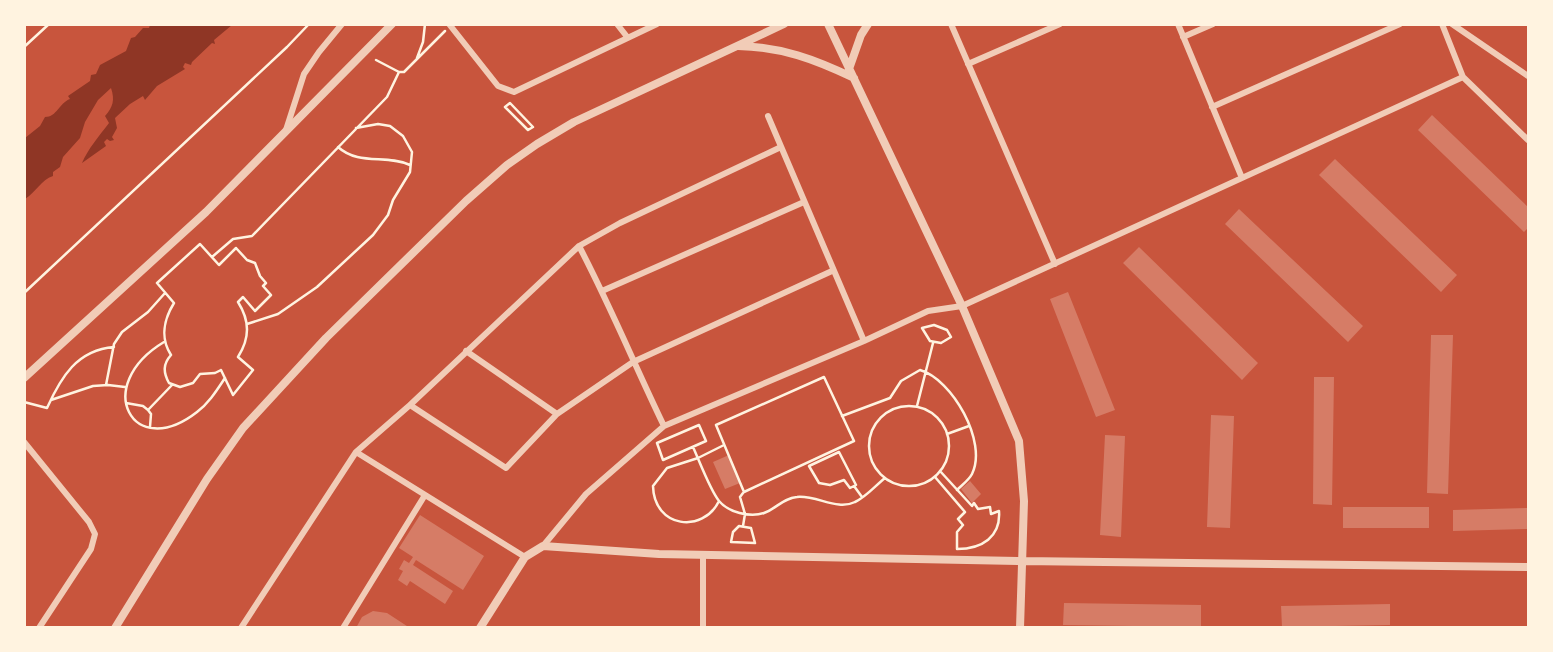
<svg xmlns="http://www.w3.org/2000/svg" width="1553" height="652" font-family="'Libre Baskerville',serif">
<rect width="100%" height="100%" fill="#c8553d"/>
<!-- water -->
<path fill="#8f3625" d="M150 25H232L214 40 215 44 212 43 192 62 191 65 185 63 183 67 185 69 157 86 145 100 143 96 130 104 115 118 117 128 112 137 114 140 110 141 107 139 104 142 106 146 82 163C88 149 99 136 109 123L105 116C113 107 115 100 111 88L98 100 85 122 80 138 63 157 60 167 53 172V176C41 180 36 192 25 199V138L40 126 45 117C57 117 59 103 70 99L68 96 90 81 91 75 96 74 100 65 126 51 131 38 135 37 143 28H149Z"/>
<!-- building -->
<path fill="#d67c66" d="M1432 115 1528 207V228L1524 232 1418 130Z
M1335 159 1457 275 1441 292 1319 175Z
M1239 209 1363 326 1348 342 1225 224Z
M1139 247 1258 363 1242 380 1123 263Z
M1068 292 1115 410 1096 417 1050 299Z
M1431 335H1453L1448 494 1427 493Z
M1314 377H1334L1332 505 1313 504Z
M1211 415 1234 416 1230 528 1207 527Z
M1105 435 1125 436 1121 537 1100 535Z
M729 455 740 483 725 489 713 462Z
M970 481 981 494 972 503 961 489Z
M1343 507H1429V528H1343Z
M1528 508V529L1453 531V510Z
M420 515 484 556 463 590 416 560 413 565 453 591 445 604 410 581 407 586 398 580 403 571 399 569 404 560 409 563 413 557 399 548Z
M1064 603 1201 605V627L1063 625Z
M1390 604V625L1282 627 1281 606Z
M373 611 387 613 410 628H356L362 617Z"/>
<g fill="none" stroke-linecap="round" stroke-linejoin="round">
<!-- path -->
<path stroke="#fff3e0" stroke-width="2.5" d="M24 47 49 24
M417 58 423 42 425 24
M399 72H404L445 31
M510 103 533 127 528 130 505 107Z
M338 147C359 166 386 154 410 165
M200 244 219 265 236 248 247 260 255 263 260 276 266 283 263 286 271 295 255 311 243 297 238 302C250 321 250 338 238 357L253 370 233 395 221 370 215 373 200 374 193 383 180 387 169 383C163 372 163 364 171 355 160 338 164 319 174 303L157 283Z
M212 257 233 239 252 236 387 97 399 72 376 60
M24 293 287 47 309 24
M247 324 278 314 317 287 373 235 388 215 393 200 410 172 412 152 403 136 390 126 378 124 356 128
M934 325 947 330 951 337 941 343 930 341 922 328Z
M164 342C91 386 133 462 197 412 209 403 217 390 225 378
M824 377 854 441 744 492 716 425Z
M106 385 114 344 122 332 148 312 165 293
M51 400 93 386 108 385 125 387
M24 402 47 408C61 377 77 350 114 347
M126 403 143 406 148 410 172 385
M869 446a40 40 0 1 1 80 0a40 40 0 1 1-80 0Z
M917 406 933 343
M148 410 151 414 150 427
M842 416 890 398 901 381 920 370C952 379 988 442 972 474 969 480 962 485 957 490
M699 425 706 441 663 460 657 443Z
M947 434 969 426
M693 447C699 460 710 490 719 501 728 512 750 518 764 513 776 509 783 498 797 497 817 495 837 511 855 502 866 497 875 486 885 478
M839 452 856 485 850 488 844 480 830 485 819 483 809 466Z
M940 471 972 506 974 503 978 509 990 507 991 514 999 511C1001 537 982 549 957 549V532L963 525 958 519 965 512 935 477Z
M854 486 862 497
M719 501C703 534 654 528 653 486L667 468 698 458 724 445
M739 526 751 528 755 543 731 542 733 532Z
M743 526 745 514 740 497 743 493"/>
<!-- minor -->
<path stroke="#f1ccb7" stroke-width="6" d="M449 24 498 86 514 92 657 24
M617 24 628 38
M951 24 1055 264
M1178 24 1242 178
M1442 24 1463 77 1528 140
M1452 24 1528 76
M1183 37 1213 24
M968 64 1060 24
M1212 107 1400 24
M768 116 864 341
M286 130 304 74 319 52 342 24
M579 246C610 305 635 366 664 426
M602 291 804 202
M466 351 557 414
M410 405 506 468 557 414 633 362 832 271
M24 442 89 522 95 534 91 549 39 628
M356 452 525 557
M543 546 586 494 664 426 864 341 928 311 962 306 1463 77
M703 555V628
M241 628 356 452 410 405 579 246 620 223 781 147
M343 628 425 495"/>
<!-- tertiary -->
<path stroke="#f1ccb7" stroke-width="8" d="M828 24 962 306 1019 441 1024 501 1020 628
M738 46C782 47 814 59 854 78
M849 69 861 35 868 24
M24 378 206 212 392 24
M115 628 207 479 243 428 326 338 466 201 507 165 537 144 574 122 784 24
M480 628 525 557 543 546 659 554 1021 561 1528 567"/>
</g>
<!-- border -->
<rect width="1553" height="652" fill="none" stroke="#fff3e0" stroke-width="52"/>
</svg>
